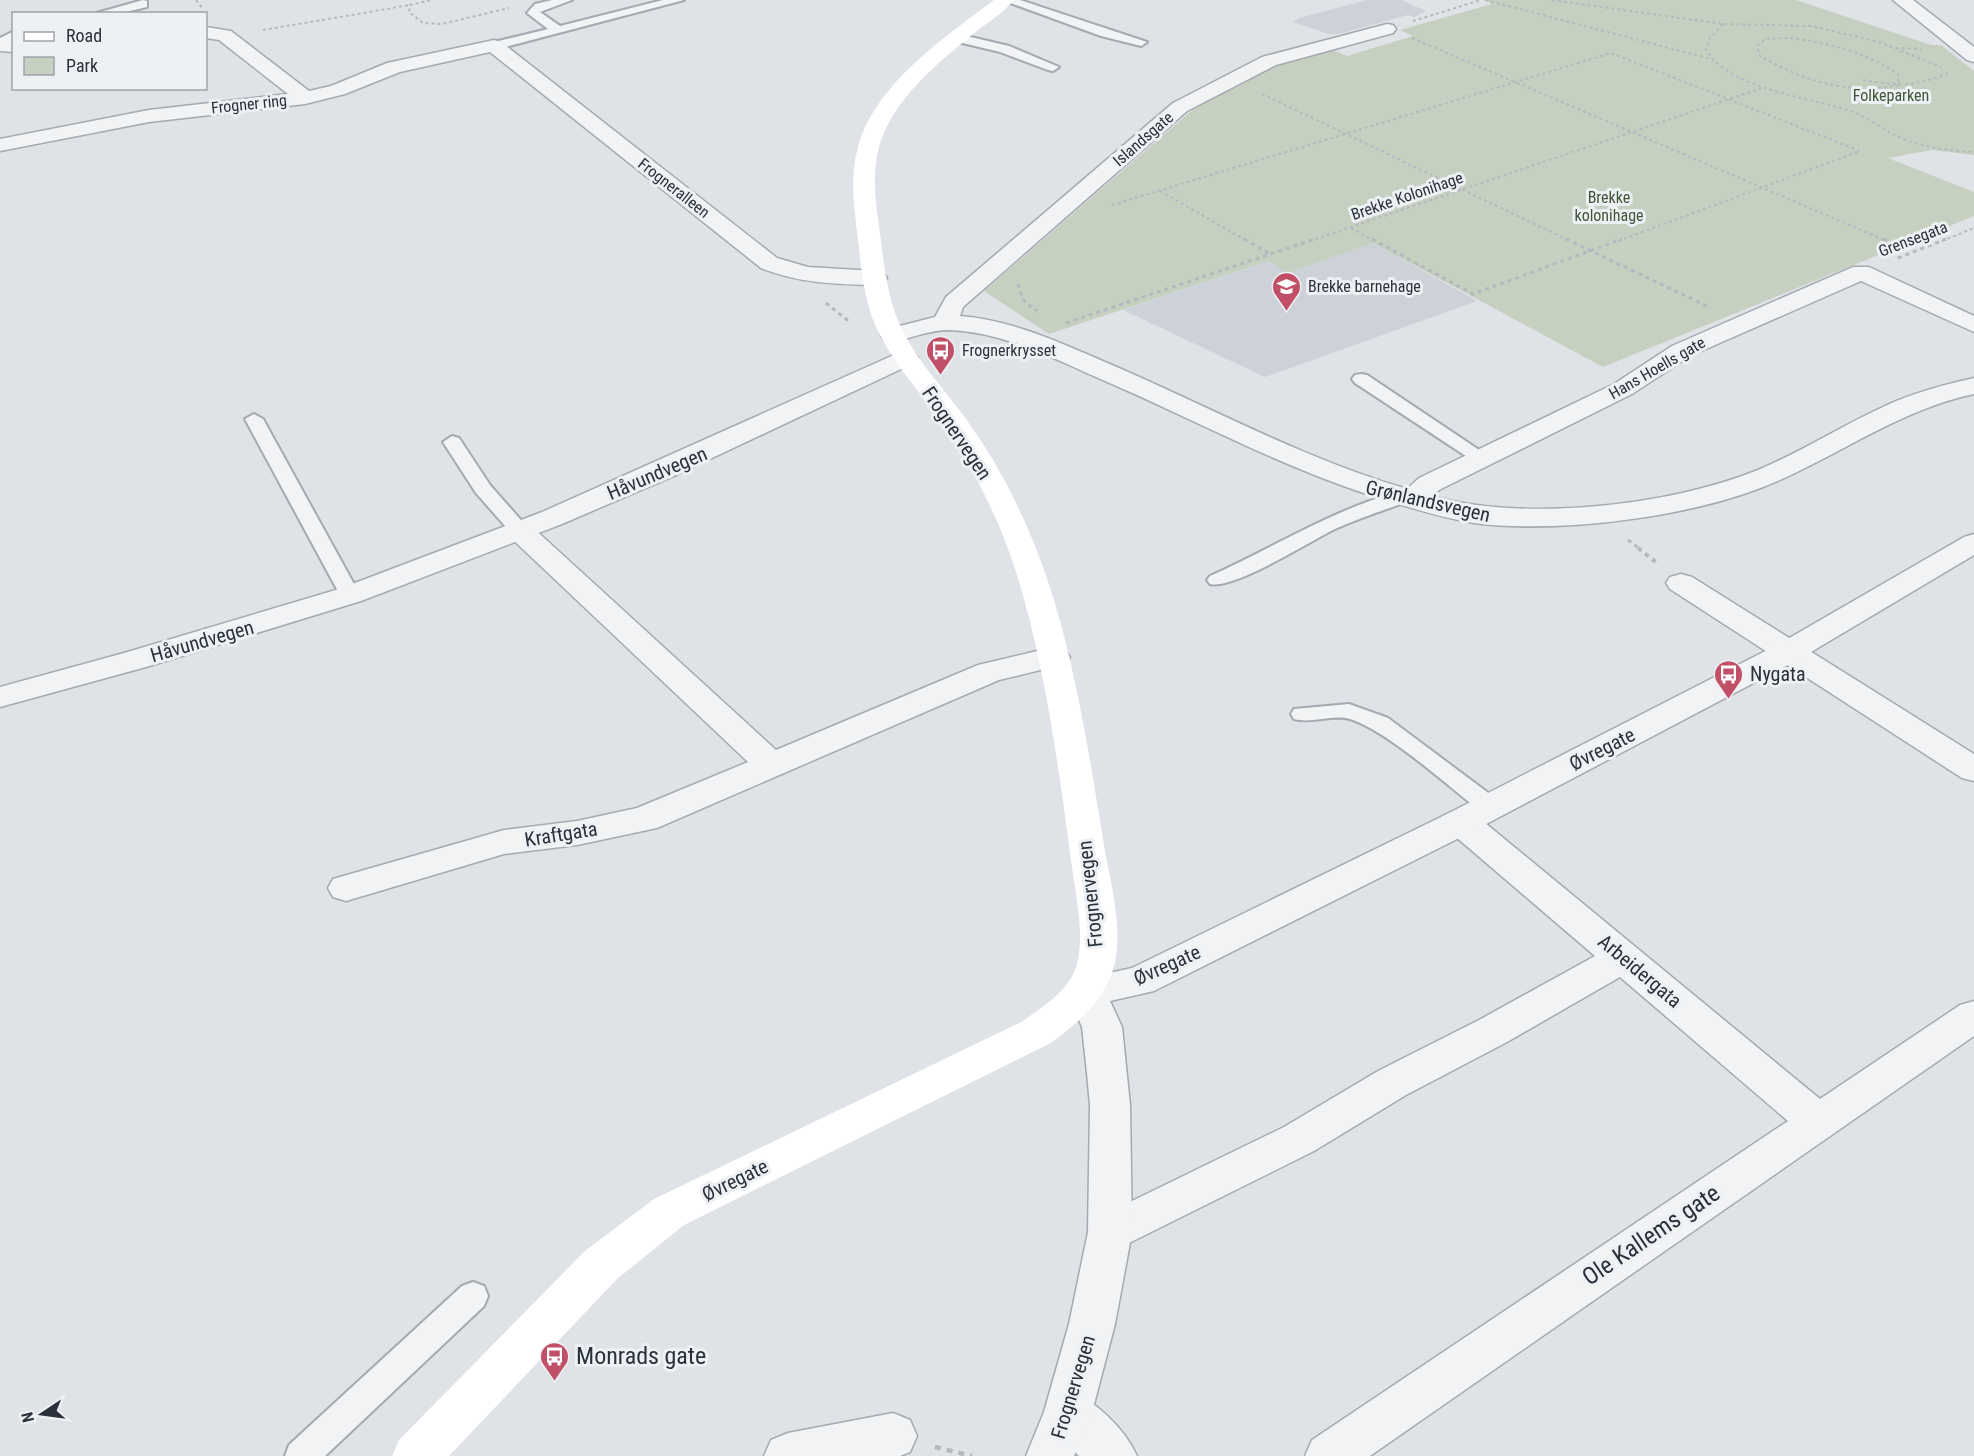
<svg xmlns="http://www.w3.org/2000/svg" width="1974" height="1456" font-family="'Roboto Condensed',sans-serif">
<rect width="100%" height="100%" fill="#dfe2e7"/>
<!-- built -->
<path fill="#cdd2d8" d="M1367 0H1401L1426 11 1415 17 1408 15 1338 34H1329L1293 22 1299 18Z
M1373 243 1477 301 1265 377 1123 310 1268 261 1288 273Z"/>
<!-- green -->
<path fill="#c5d0c1" d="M1484 0H1796L1931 45H1941L1974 71V155L1932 150 1888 158 1974 192V216L1603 367 1373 243 1288 273 1268 261 1049 334 984 291 1204 100 1241 85 1274 65 1330 49 1347 56 1413 36 1400 30 1492 4Z"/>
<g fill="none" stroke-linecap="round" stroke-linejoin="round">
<defs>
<path id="service" d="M143 0 147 1V7L117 14H93Z
M552 0H572L540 12 560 26 663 0H684L498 49H490V43L548 29 527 13 535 4Z
M1002 0H1020L1147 42 1141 46 1101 36Z
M14 31V41L0 48V38Z
M958 34 1009 46 1059 67 1053 71 1048 70 1000 52 954 41V35Z
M1361 374 1367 375 1491 458 1482 464 1475 462 1355 383 1352 379 1355 375Z
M254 414 263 419 360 595 357 599H343L340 595 245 419Z
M452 436 459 438 490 485 527 527 530 531 527 535H513L476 493 443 442Z
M1402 491 1409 493 1412 497 1409 501C1385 510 1359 518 1335 529 1310 541 1234 590 1210 584L1207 580 1210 576C1273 548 1335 508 1402 491Z
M1349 704 1388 718 1499 801 1503 807 1499 813 1491 815 1483 813C1449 787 1388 731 1350 719 1332 714 1312 724 1294 719L1291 714 1294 709Z
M473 1282 484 1286 488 1296 484 1306 325 1456H285L289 1445 462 1286Z"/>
<path id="minor" d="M1893 0H1913L1974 47V62L1967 60Z
M1387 24 1393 25 1396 29 1393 33 1276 65 1187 111 963 307 960 316C1013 320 1063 344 1112 365 1210 407 1304 459 1407 489L1419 478 1614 384 1672 346 1853 267H1869L1974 316V332L1861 281 1690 356 1632 394 1439 490 1432 496C1524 522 1669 506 1758 470 1801 452 1841 426 1883 407 1912 393 1943 385 1974 378V394C1903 409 1845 451 1780 480 1700 516 1569 533 1481 524 1451 520 1421 511 1392 502 1289 472 1195 419 1096 377 1049 356 1001 332 949 330 930 330 911 338 893 342L884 340 881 335 884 330 935 317 946 297 1173 103 1262 57Z
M206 27 231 31 309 91 331 86 387 63 494 40 501 42 777 258 808 267 875 271 883 273 887 278 883 283 875 285C835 284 798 283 761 268L490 52 400 72 345 94 305 104 149 122 0 151V139L149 110 288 94 219 40 206 38Z
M0 39 14 40V52L0 51Z
M520 522 530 525 776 750 978 665 1054 647 1065 650 1070 657 1065 664 999 680 657 828 577 845 504 854 346 901 333 897 328 888 333 879 504 830 577 821 637 808 748 762 510 537 506 531 510 525Z
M1681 574 1692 577 1974 754V781L1962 778 1670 589 1666 583 1670 577Z
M1461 810 1473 813 1820 1099 1960 1005 1974 1001V1036L1370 1456H1305L1312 1440 1788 1121 1620 977 1507 1042 1406 1095 1314 1151 1125 1245 1110 1251 1095 1245 1088 1232 1095 1219 1284 1127 1378 1071 1479 1020 1595 956 1449 831 1444 822 1449 813Z
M1068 1390C1096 1401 1125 1429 1137 1456H1079L1051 1428 1044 1412 1051 1396Z
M893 1413 910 1420 917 1436 910 1452 900 1456H764L771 1440 788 1433Z"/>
<path id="tertiary" d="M905 350 914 353 918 358 914 363 676 475 562 524 361 601 146 667 0 707V687L124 653 339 589 542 512Z
M1974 534V555L1801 658 1473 831 1154 991 1110 1001 1122 1027 1130 1105 1132 1232 1115 1324 1092 1412 1074 1456H1026L1044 1412 1069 1324 1088 1232 1090 1105 1087 1073 1082 1027 1067 991 1072 981 1132 968 1449 813 1779 644 1964 537Z"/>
</defs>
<!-- service casing -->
<use href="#service" stroke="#a5a9b0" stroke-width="4"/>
<!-- minor casing -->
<use href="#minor" stroke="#a5a9b0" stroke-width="3"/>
<!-- tertiary casing -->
<use href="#tertiary" stroke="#a5a9b0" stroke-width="3"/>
<!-- path-far3 -->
<path stroke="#b5b9be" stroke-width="2" stroke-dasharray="3 3" stroke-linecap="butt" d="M196 0 203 9
M430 0 410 5 409 12 423 23 442 24 509 8
M1485 0 1711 59
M1552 0 1723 24 1812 26 1879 42 1941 67
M1413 21 1481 0
M1723 24 1709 39 1706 50C1730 89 1807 97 1848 110 1866 116 1881 128 1897 136 1921 147 1948 151 1974 152
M263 30 410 5
M1412 38 1887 241
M1790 38C1830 43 1865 52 1898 74L1899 85C1849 95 1803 81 1760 56L1757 46 1765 39Z
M1896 48 1921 49
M1863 80C1898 86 1917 87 1950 72
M1262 94 1570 241
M1160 191 1247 241
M1112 205 1611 53 1860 151 1618 241
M1351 228 1374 241
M1310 241 1765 87
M1942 241 1974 228"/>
<!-- path-far2 -->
<path stroke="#b5b9be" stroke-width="3" stroke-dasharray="4 4" stroke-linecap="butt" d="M1244 239 1272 255
M1372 239 1473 294 1622 239
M1566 239 1711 308
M1883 239 1890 242
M1898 258 1946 239
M1018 284 1023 300 1037 311
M826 303 851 323
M1066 323 1315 239
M1628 540 1640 549"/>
<!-- path-far1 -->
<path stroke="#b5b9be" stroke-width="4" stroke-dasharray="4.5 4.5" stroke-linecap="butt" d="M1638 548 1657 563"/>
<!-- path -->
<path stroke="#b5b9be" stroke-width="4.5" stroke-dasharray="6 6" stroke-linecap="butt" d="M935 1447 972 1456"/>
<!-- service -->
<use href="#service" fill="#f1f3f5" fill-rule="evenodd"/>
<!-- minor -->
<use href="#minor" fill="#f1f3f5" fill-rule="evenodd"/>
<!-- tertiary -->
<use href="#tertiary" fill="#f1f3f5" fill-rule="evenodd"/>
<!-- secondary -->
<path fill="#fff" fill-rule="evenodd" d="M994 0H1014C1004 12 990 21 978 30 939 62 890 100 878 151 872 178 876 206 880 233 884 264 887 296 900 325 914 356 937 381 957 407 980 437 1000 469 1016 503 1068 608 1085 730 1104 845 1110 881 1123 925 1115 962 1108 998 1079 1022 1051 1043L684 1225 617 1279 449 1456H392L399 1440 585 1251 654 1199 1023 1021C1044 1006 1070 990 1077 964 1085 931 1075 893 1071 860 1057 756 1040 625 1000 528 985 493 967 459 945 427 922 394 893 364 876 327 863 298 861 263 857 232 854 205 850 177 857 151 873 85 943 39 994 0Z"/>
</g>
<!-- icons -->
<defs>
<symbol id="school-pin" viewBox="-11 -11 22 30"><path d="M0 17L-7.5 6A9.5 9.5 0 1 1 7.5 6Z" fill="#c04f67" stroke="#eef1f4"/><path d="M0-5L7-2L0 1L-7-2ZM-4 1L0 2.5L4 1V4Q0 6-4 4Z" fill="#fff"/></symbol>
<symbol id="bus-pin" viewBox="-11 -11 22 30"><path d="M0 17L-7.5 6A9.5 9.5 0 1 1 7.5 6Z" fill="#c04f67" stroke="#eef1f4"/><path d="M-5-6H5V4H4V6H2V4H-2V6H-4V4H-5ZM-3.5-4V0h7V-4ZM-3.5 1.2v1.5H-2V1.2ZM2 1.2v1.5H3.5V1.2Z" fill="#fff"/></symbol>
</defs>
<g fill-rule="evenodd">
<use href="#school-pin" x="1270" y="270" width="33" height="45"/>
<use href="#bus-pin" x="924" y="334" width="33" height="45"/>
<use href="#bus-pin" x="1712" y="658" width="33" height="45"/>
<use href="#bus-pin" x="538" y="1340" width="33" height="45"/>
</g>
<g text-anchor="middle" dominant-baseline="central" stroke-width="6" stroke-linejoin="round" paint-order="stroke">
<!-- far-park labels -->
<g font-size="16" fill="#405638" stroke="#eef1f4">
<text x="1891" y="95">Folkeparken</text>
<text x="1609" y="197">Brekke<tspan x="1609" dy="18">kolonihage</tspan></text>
</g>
<!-- far-street labels -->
<g font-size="16" fill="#29313c" stroke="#eef1f4">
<text transform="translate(249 104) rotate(-6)">Frogner ring</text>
<text transform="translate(1143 139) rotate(-41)">Islandsgate</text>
<text transform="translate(674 188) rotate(38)">Frogneralleen</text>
<text transform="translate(1407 196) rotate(-19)">Brekke Kolonihage</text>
<text transform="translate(1913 239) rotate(-21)">Grensegata</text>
<text transform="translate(1657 368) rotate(-30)">Hans Hoells gate</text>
</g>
<!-- far-poi labels -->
<g font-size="16" fill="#29313c" stroke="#eef1f4" text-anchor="start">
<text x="1308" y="286">Brekke barnehage</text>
<text x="962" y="350">Frognerkrysset</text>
</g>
<!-- street labels -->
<g font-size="20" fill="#29313c" stroke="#eef1f4">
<text transform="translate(957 433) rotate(56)">Frognervegen</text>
<text transform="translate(657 473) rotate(-23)">Håvundvegen</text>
<text transform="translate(1428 501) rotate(13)">Grønlandsvegen</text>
<text transform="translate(202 641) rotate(-16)">Håvundvegen</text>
<text transform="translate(1602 749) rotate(-27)">Øvregate</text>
<text transform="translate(561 834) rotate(-9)">Kraftgata</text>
<text transform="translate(1090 894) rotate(-96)">Frognervegen</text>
<text transform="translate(1167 965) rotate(-24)">Øvregate</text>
<text transform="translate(1640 971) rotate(40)">Arbeidergata</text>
<text transform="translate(735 1180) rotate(-26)">Øvregate</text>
<text transform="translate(1073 1387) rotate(-73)">Frognervegen</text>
</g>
<!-- poi labels -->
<g font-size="20" fill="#29313c" stroke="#eef1f4" text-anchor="start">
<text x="1750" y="674">Nygata</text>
</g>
<!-- near-street labels -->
<g font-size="24" fill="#29313c" stroke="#eef1f4">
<text transform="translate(1651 1235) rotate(-34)">Ole Kallems gate</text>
</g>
<!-- near-poi labels -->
<g font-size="24" fill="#29313c" stroke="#eef1f4" text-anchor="start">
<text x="576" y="1356">Monrads gate</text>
</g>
</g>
<!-- legend -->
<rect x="12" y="12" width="195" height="78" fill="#eef1f4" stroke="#9fa4aa" stroke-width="1.5"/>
<rect x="24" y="32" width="30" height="9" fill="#ffffff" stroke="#9fa4aa" stroke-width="1.5"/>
<text x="66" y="42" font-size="18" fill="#29313c">Road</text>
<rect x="24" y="57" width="30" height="18" fill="#c5d0c1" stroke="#9fa4aa" stroke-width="1.5"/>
<text x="66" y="72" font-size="18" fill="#29313c">Park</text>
<!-- north arrow -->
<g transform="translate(42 1414) rotate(257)" stroke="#eef1f4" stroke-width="4.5" paint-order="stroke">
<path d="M0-4.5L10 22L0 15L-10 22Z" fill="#29313c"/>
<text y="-9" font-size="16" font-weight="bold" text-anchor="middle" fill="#29313c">N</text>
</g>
</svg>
